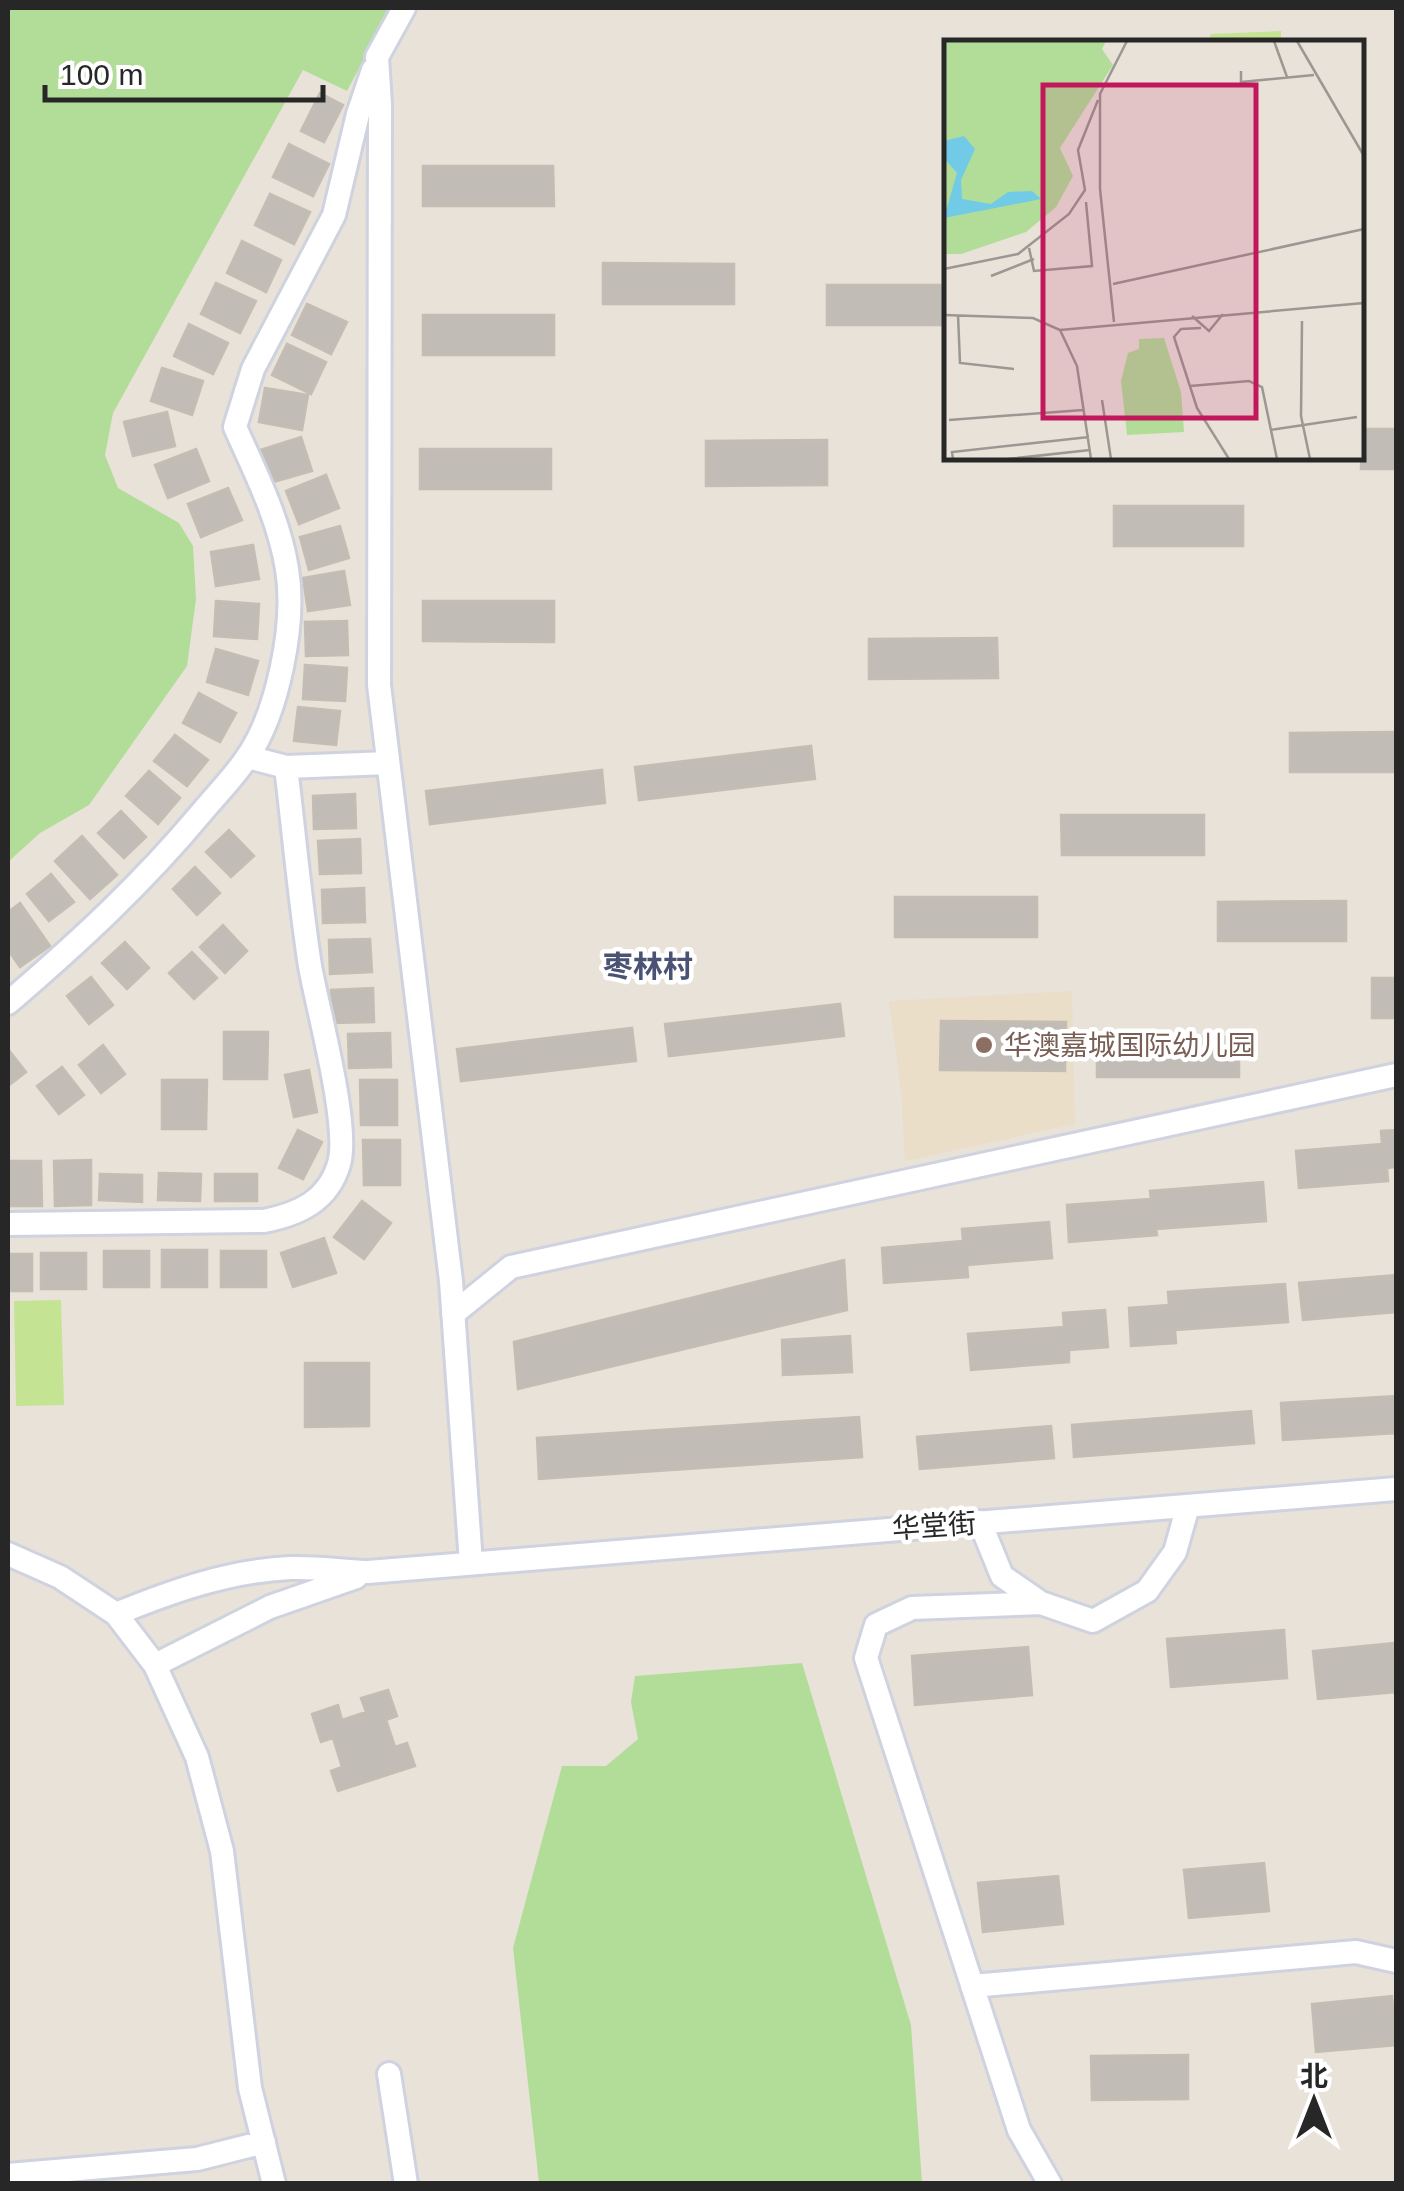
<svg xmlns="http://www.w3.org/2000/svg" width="1404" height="2191" font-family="Helvetica,'Noto Sans SC',sans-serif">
<rect width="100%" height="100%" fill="#e9e2d9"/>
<!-- education -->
<path fill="#eadec9" d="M1072 991 1075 1124 905 1161 901 1089 889 1001Z"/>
<!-- green -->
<path fill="#b1dd98" d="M8 8H391L347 91 303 70 113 413 105 455 118 488 179 523 193 546 196 599 187 666 89 805 40 833 8 862Z
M802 1663 911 2025 922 2183H539L513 1948 562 1766H606L638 1739 631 1702 635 1676Z"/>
<!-- pitch -->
<path fill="#c4e494" d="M1281 31V42H1211L1210 34Z
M61 1300 64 1405 16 1406 14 1301Z"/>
<!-- building -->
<path fill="#c1bcb6" stroke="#c4bdb3" stroke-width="2.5" d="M320 93 343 105 324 142 301 131Z
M289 144 329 164 313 196 273 177Z
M423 166H553L554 206H423Z
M270 194 310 212 294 244 255 225Z
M242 241 281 260 266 292 227 273Z
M603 263 734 264V304H603Z
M216 283 256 301 240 333 201 314Z
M827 285H946V325H827Z
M307 304 347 322 331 354 292 335Z
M423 315H554V355H423Z
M189 324 228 343 213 374 174 356Z
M287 344 326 362 311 394 272 375Z
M162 368 203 381 192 415 151 401Z
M265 388 308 395 302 430 259 422Z
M167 412 175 446 133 456 124 422Z
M1362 429H1396V469H1361Z
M301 437 312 471 270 483 260 450Z
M827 440V485L706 486V441Z
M196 449 209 481 168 498 155 465Z
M420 449H551V489H420Z
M326 475 339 508 299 524 286 491Z
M228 488 242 520 201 537 188 504Z
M1114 506H1243V546H1114Z
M340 526 349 558 309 570 300 537Z
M253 545 259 579 216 586 211 552Z
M344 571 350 605 308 611 303 578Z
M216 601 259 604 257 639 214 636Z
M423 601H554V642L423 641Z
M347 621 348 655 306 656 305 622Z
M997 638 998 678 869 679V639Z
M216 649 258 661 248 695 207 682Z
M216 649 258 661 248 695 207 682Z
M305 665 347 668 345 701 303 699Z
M199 693 236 713 220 742 183 723Z
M298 707 340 711 336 745 294 741Z
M1396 732V772H1290V733Z
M175 735 208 760 187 786 154 761Z
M811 746 815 779 639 800 635 767Z
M602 770 605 803 430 824 426 791Z
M149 771 180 798 158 824 126 796Z
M355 794 356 828 314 829 313 796Z
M121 811 146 837 124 858 98 833Z
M1061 815H1204V855H1062Z
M229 830 254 856 231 877 206 852Z
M82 836 117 875 90 899 55 861Z
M360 839 361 873 320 874 318 841Z
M195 867 220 893 197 915 173 889Z
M51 874 74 902 49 921 27 894Z
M364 888 365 922 323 923 322 890Z
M895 897H1037V937H895Z
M1346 901V941H1218V902Z
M20 903 50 946 20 967 8 950V912Z
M223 925 247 951 225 973 200 947Z
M370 939 372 972 330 974 329 940Z
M125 942 149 968 127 989 102 963Z
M192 952 217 978 194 999 169 973Z
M91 977 113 1005 89 1024 67 996Z
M1372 978H1396V1018H1372Z
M373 988 374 1022 332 1023 331 990Z
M840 1004 844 1036 669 1056 665 1024Z
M941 1021 1066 1022 1065 1071 940 1070Z
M632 1028 636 1061 461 1081 457 1049Z
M224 1032H268L267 1079H224Z
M390 1033 391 1067 349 1068 348 1034Z
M1097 1037H1239V1077H1097Z
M103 1045 125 1074 101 1093 79 1065Z
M8 1049 26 1072 8 1086Z
M62 1067 84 1095 59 1114 37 1086Z
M309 1070 317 1112 294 1117 285 1075Z
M162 1080H207L206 1129H162Z
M360 1080H397V1125H361Z
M298 1130 322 1142 303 1179 279 1168Z
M1396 1130V1167L1387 1168 1388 1181 1299 1188 1296 1151 1382 1144 1381 1131Z
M363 1140H400V1185H364Z
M91 1160V1205L55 1206 54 1161Z
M8 1161H41L42 1206H8Z
M159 1173 201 1174 200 1201 158 1200Z
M100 1174 142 1175V1202L99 1200Z
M215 1174H257V1201H215Z
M1263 1182 1266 1221 1156 1229 1157 1235 1069 1242 1067 1205 1151 1199 1150 1191Z
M362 1201 391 1223 364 1259 334 1237Z
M1049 1222 1052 1258 967 1265 968 1277 884 1283 882 1248 963 1241 962 1229Z
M324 1238 336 1273 293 1287 281 1253Z
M162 1250H207V1287H162Z
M104 1251H149V1287H104Z
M221 1251H266V1287H221Z
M41 1253H86V1289H41Z
M8 1254H32V1291H8Z
M844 1260 847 1310 518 1389 514 1342Z
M1396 1275V1312L1303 1320 1299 1283Z
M1285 1284 1288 1322 1175 1330 1176 1343 1131 1346 1129 1308 1169 1305 1168 1292Z
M1105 1310 1108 1347 1069 1350V1362L971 1370 968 1334 1064 1327 1063 1313Z
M850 1336 852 1372 783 1375 782 1340Z
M305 1363H369V1426L305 1427Z
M1396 1396V1433L1283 1440 1281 1403Z
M1251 1411 1254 1443 1074 1457 1072 1425Z
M859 1417 862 1457 539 1479 537 1438Z
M1051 1426 1054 1458 920 1469 917 1437Z
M1284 1630 1287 1678 1171 1687 1167 1639Z
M1393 1643 1396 1692 1318 1699 1313 1651Z
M1028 1647 1032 1695 915 1705 912 1656Z
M388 1690 397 1716 386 1720 395 1747 407 1743 415 1766 338 1791 331 1771 342 1767 333 1738 321 1742 312 1714 338 1705 342 1720 366 1712 361 1698Z
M1264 1863 1269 1911 1189 1918 1184 1870Z
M1058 1876 1063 1924 983 1932 978 1883Z
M1392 1996 1396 2045 1316 2052 1312 2004Z
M1188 2055V2099L1092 2100 1091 2056Z"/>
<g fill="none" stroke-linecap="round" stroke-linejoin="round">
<defs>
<path id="minor" d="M404 8 377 57 380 104 379 685 451 1281 471 1563
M248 757 286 767 388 763
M8 1003C79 942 142 884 202 812 217 794 233 778 246 759 278 714 296 623 287 569 279 519 256 474 235 427L253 369 334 215 358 114 373 70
M8 1224 264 1221C299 1214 328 1201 339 1164 350 1126 318 1011 310 966 300 901 294 833 286 767
M453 1314 511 1267 1396 1075
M980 1522 1002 1576 1041 1603 1093 1621 1147 1591 1175 1552 1188 1506
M8 1554 60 1577 116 1614 155 1665 197 1757 222 1851 250 2088 274 2184
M1041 1603 912 1608 876 1625 866 1658 1019 2130 1050 2184
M116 1614C172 1591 229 1571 290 1568 316 1567 343 1571 368 1572L1396 1489
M155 1665 270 1607 356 1577
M972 1986 1356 1952 1396 1961
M389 2074 406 2184
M8 2175 197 2159 264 2142"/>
</defs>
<!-- minor casing -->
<use href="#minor" stroke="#cfd2df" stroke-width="28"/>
<!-- minor -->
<use href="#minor" stroke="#fff" stroke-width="22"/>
</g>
<!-- markers -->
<circle fill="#8d6e63" stroke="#fff" stroke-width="4" cx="984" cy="1045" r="10"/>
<g text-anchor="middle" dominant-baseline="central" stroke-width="9" stroke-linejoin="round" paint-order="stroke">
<!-- education labels -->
<g font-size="28" fill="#785e54" stroke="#fff" text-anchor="start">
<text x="1004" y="1045">华澳嘉城国际幼儿园</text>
</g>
<!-- street labels -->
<g font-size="28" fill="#272727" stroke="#fff">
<text transform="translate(934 1526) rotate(-4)">华堂街</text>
</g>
<!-- neighbourhood labels -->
<g font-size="30" font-weight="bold" fill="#4b5374" stroke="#fff">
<text x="648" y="966">枣林村</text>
</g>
</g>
<!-- overview -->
<g transform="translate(944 40)">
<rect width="420" height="420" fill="#e9e2d9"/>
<path d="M0 1H162L158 9 169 25 116 108 129 136 112 167 82 192 17 214H0ZM220 298 237 352 240 392 183 395 177 341 184 313 195 309V299Z" fill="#b1dd98"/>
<path d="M20 96 31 109 17 140 18 159 47 164 64 152 88 151 97 159 0 178 13 133 0 118V101Z" fill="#71cae6"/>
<path fill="none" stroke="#9b9792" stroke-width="2.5" d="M330 1 343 37M353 1 420 116M297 31V42L370 35M85 208 90 231 148 226 142 162M0 229 74 214 125 174 141 150 134 110 154 60M47 236 90 219M169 244 420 189M0 275 89 278 116 290 133 326 147 419M14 275 16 323 70 329M248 276 265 291 279 274M358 281 357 376 366 419M170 282 156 149V54L183 1M257 288 237 289 230 297 253 368 285 419M116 290 420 263M246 346 305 341 318 347 333 419M158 360 167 419M5 380 139 370M326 390 413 377M9 419 8 412 145 397M64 419 146 410"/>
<path fill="#c2185b" fill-opacity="0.15" stroke="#c2185b" stroke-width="5" d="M99 45H312V378H99Z"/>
<rect width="420" height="420" fill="none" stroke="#272727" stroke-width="5"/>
</g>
<!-- border -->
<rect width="1404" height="2191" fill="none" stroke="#272727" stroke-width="20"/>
<!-- north arrow -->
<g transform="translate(1314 2101)" stroke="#ffffff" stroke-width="8" paint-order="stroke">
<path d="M0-8L18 38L0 25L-18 38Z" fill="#272727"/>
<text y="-15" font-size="28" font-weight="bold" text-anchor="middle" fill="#272727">北</text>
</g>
<!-- scale -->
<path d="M45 85v15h278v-15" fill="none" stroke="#272727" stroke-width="5"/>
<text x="60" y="85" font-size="30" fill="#272727" stroke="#ffffff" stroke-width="8" paint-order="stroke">100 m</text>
</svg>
